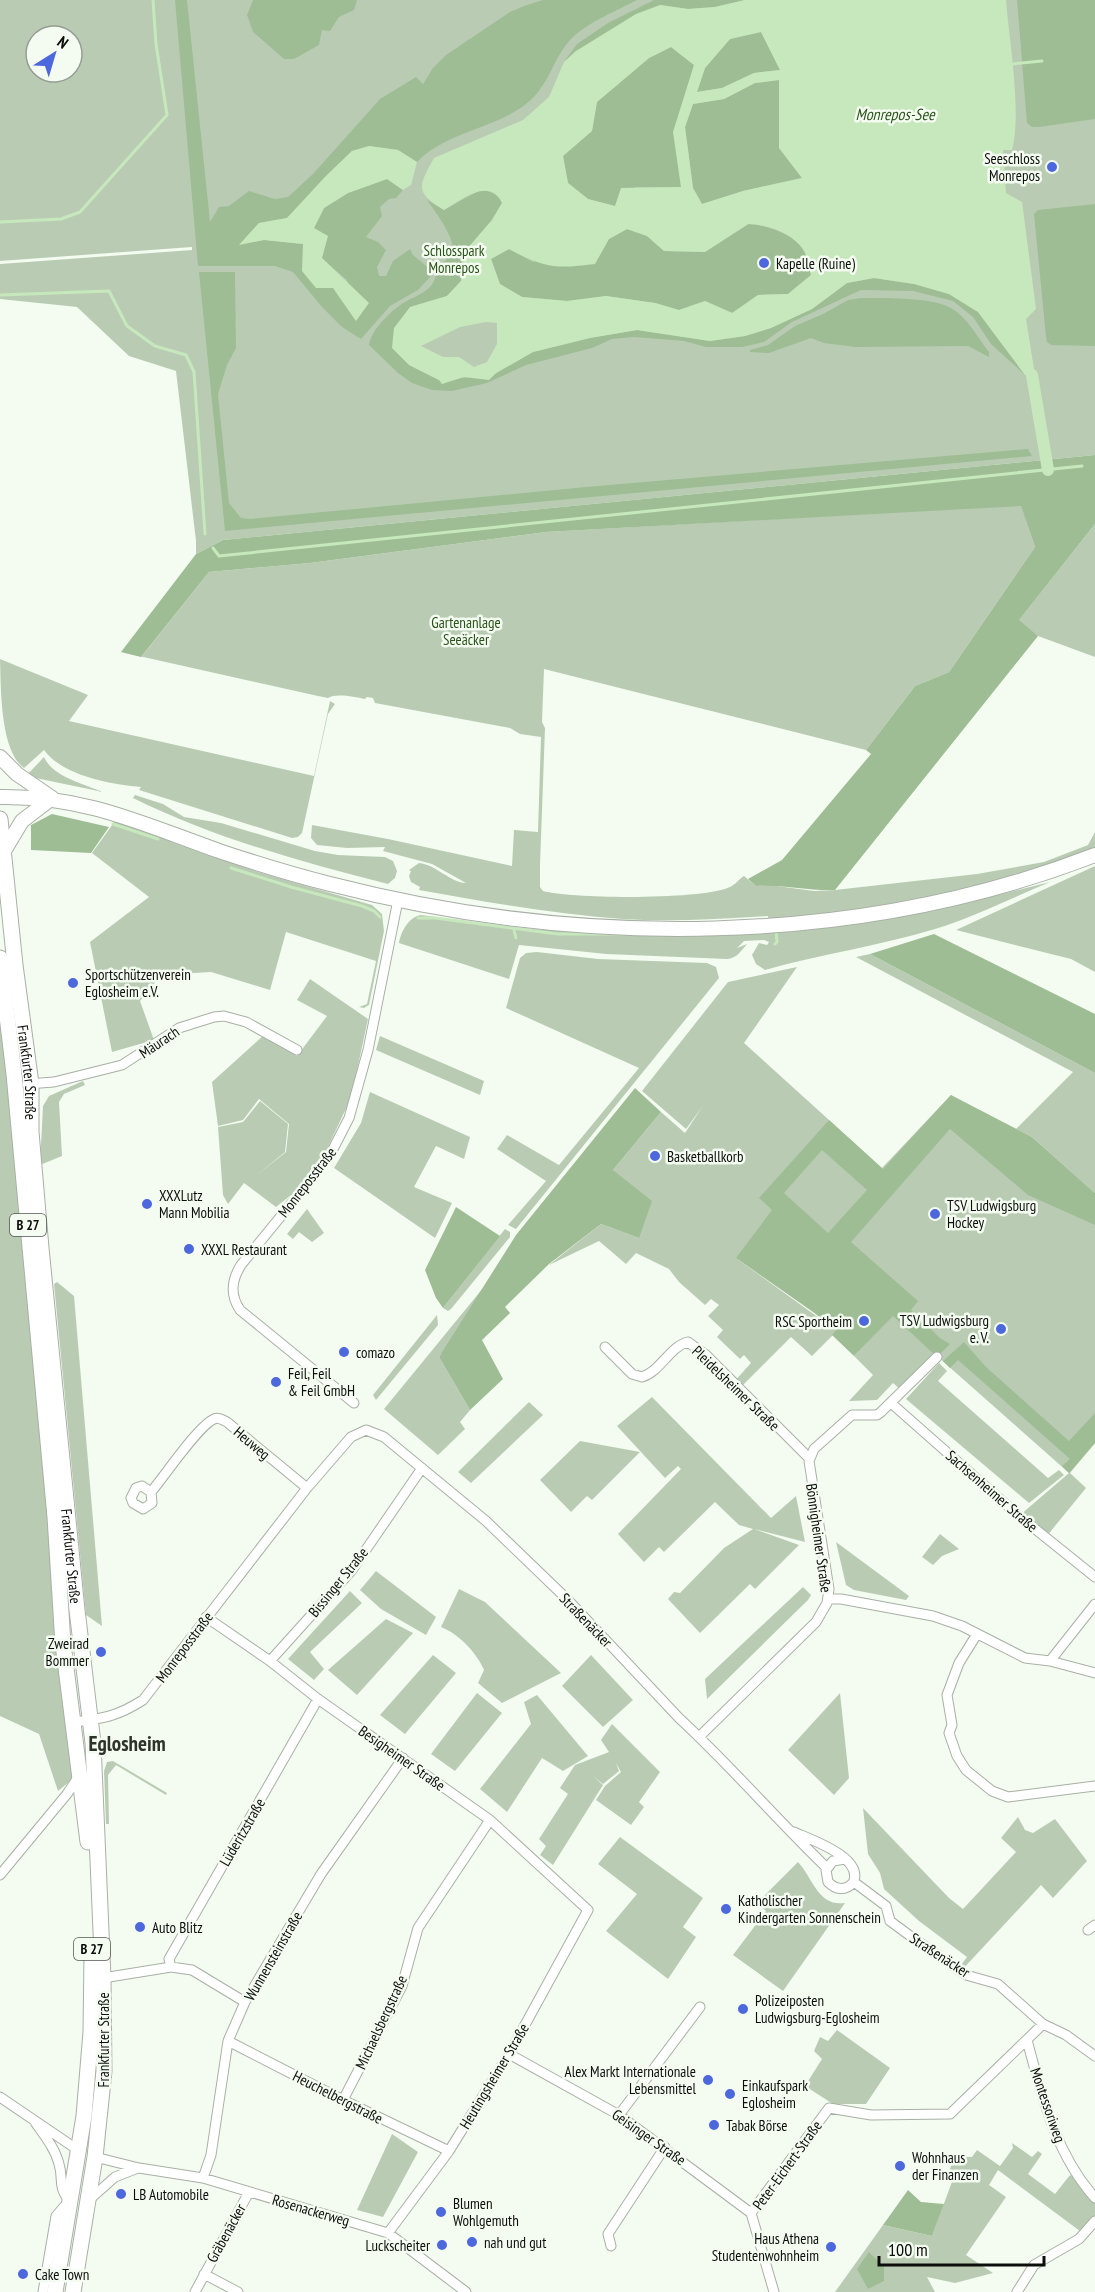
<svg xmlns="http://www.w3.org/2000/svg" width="1095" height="2292" font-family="'PT Sans Narrow',sans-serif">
<rect width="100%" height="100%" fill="#f4fcf1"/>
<!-- green -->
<path fill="#b9ccb3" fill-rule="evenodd" d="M0 0H1095V455L223 540 196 554V541L176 371 129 356 77 307 0 299V264L192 250V247L0 261ZM36 36H72V72H36Z
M1021 505 1035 547 949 672 915 686 866 750 544 669 542 722 545 728 540 865V887L543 891C573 899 702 900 730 887 735 885 739 879 744 876L756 886 769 885 814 891 835 890 977 874 1044 862 1088 845 1095 832V855L989 890 769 925 768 916C720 919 671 922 622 919 554 914 486 902 419 890L420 887 411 882 409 876 411 871 409 870 419 863C437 865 449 882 466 883L432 864 383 851 385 847 347 848 317 845 311 838 312 825 388 839 512 866 514 830 538 832 541 737 520 734 510 728 375 703 373 698 367 697 365 699C354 697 337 693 328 698L318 696 121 652 142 656 209 572 310 563 546 532Z
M1095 524V657L1038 636 1018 621Z
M0 659 88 695 69 721 314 776 330 701 335 704 328 714 302 833 298 837 292 838 139 790 141 787C110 784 63 776 44 750L24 768C0 751 1 689 0 659Z
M44 757C53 777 84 784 103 792L26 776Z
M135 795 163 804 184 817 221 823 315 851 338 855 385 857 393 861 397 871 395 878 388 884C301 862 214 838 133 798Z
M115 821 258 872 372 905 382 914 384 931 369 1005 364 1008 359 1007 367 1004 376 961 286 932 270 990 211 972 161 975 140 1001 154 1040 112 1052 90 942 149 897 92 853Z
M1095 866V972L1071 959 956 930Z
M1050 882C1012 898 974 917 935 929 879 946 821 954 765 970L756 964 752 955 759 943 767 945 769 942 764 940 744 941 737 948 747 944C740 952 737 958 727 959L606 954 519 945 509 979 399 943C401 931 409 917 421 915L518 928 577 932 813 928 945 908Z
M537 952 598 959 707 963 716 967 719 978 516 1229 508 1225 546 1181 497 1149 507 1135 559 1165 639 1068 506 1008 520 958 526 953Z
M870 954 1095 1073V1193L1032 1137 1016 1129 1073 1072 856 957Z
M0 958 80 1773 58 1791 39 1734 0 1716Z
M797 967 744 1043 882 1168 951 1095 1095 1216V1443L1070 1473 1086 1488 1046 1537 1019 1516 1069 1473 938 1357 902 1391 893 1383 877 1400 849 1401 873 1375 854 1356 892 1316 736 1258 837 1331 812 1356 791 1337 739 1389 733 1383 751 1363 744 1355 740 1359 717 1337 723 1330 708 1316 719 1305 711 1299 705 1305 679 1282 669 1269 636 1253 626 1264 599 1241 549 1265 601 1224 639 1238 613 1170 661 1112 685 1133 702 1107 686 1129 642 1091 728 982Z
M310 979 368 1019 351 1098 327 1149 300 1188 276 1207 244 1183 228 1204 223 1195 218 1127 243 1122 260 1101 288 1124 285 1152 257 1175 286 1152 289 1124 259 1099 243 1120 218 1126 212 1082 263 1036 297 1056 327 1016 297 1000Z
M380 1036 484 1081 480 1095 376 1050Z
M83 1081 85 1085 64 1094 59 1102 62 1156 40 1165 43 1106 49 1096Z
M370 1092 470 1137 464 1159 436 1146 414 1187 452 1203 435 1238 334 1168 361 1123Z
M551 1205 439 1357 470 1410 460 1422 465 1429 438 1455 384 1409Z
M307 1209 324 1233 312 1242 299 1232 293 1239 287 1234Z
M505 1229 510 1232V1237L451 1309 448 1311 443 1308Z
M57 1282 74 1296 102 1626 86 1615 54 1284Z
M437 1315 438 1325 376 1400 373 1395Z
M939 1363 947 1371 938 1381 1048 1478 1059 1470 1064 1475 1029 1503 906 1399Z
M652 1397 771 1518 796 1496 805 1542 754 1529 799 1545 755 1589 750 1584 700 1633 668 1599 674 1592 680 1593 724 1548 753 1529 739 1525 715 1502 664 1552 659 1547 644 1562 618 1534 681 1469 678 1466 665 1478 617 1426Z
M529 1402 543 1415 471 1483 458 1472Z
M580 1441 640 1452 592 1500 587 1496 571 1512 540 1480Z
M940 1534 959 1549 942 1556 933 1565 922 1557Z
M836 1542 909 1596 906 1600 854 1590 846 1585Z
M376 1571 436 1617 426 1635 381 1609 360 1590Z
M803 1587 811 1595 808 1600 707 1699 705 1679Z
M459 1589 485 1602 561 1673 502 1703 478 1683 484 1670C477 1653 459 1634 441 1627Z
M350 1591 362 1603 310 1652 324 1669 314 1680 288 1659Z
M386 1619 413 1633 357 1695 328 1670Z
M433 1655 456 1673 405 1734 380 1715Z
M591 1655 633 1700 603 1727 562 1686Z
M477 1693 502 1713 455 1771 431 1754Z
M840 1693 849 1778 834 1795 788 1750Z
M537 1695 588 1756 563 1771 542 1758 507 1812 480 1789 531 1724 524 1702Z
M612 1724 660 1772 639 1802 644 1807 631 1825 596 1800 605 1786 621 1772 616 1763 619 1771 603 1784 593 1776 603 1785 553 1865 540 1855 546 1846 539 1839 568 1794 560 1788 575 1765 609 1752 601 1740Z
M113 1761 167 1793 166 1795 116 1765 108 1775 109 1824H106L104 1771 107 1762Z
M863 1808 949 1898 963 1909 1016 1852 1001 1838 1018 1817 1025 1830 1033 1833 1055 1819 1087 1861 1053 1898 1041 1885 961 1971 958 1969 967 1957 919 1921 884 1889 880 1873 868 1854Z
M620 1837 703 1898 683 1927 696 1937 668 1979 606 1931 637 1894 598 1864Z
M798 1862C813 1878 818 1907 845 1903L783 1991 733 1955 766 1911 757 1903Z
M837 2030 890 2068 866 2104H833L805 2086 822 2059 814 2051 820 2037 828 2041Z
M392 2134 418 2152 383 2217 357 2210Z
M1012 2143 1032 2157 1038 2151 1042 2154 1028 2174 1055 2194 1070 2175 1080 2181 1095 2198V2221L1084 2234 998 2170 989 2185 1006 2197 966 2255 993 2273 955 2283 927 2277 935 2292H835L883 2225 932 2236 953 2179 948 2174 955 2156 972 2157 977 2150 1000 2166 1013 2148Z"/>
<!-- forest -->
<path fill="#9ebd94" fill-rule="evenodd" d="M175 0H187L210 222 219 207 229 206 249 191 275 199 288 197 313 174 380 99 416 77 423 84 433 68 446 55 510 12 524 6 543 0H637C618 10 589 22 573 37 553 56 550 86 526 104 494 129 446 132 417 162L398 150 369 146 352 151 326 176 287 218 259 223 240 244 264 240 304 244 356 321 347 280 321 258 314 228 324 208 348 193 387 179 403 190 396 198 389 199 380 207 382 216 366 237 378 242 386 250 377 267 379 276H386L393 261 410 249 413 255 431 270V276L418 290 390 306 361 339 342 327 322 307 293 272 275 266H198Z
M253 0H357L354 10 339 17 330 31 322 30 319 45 294 59H284L253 32 247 15Z
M654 0H745L715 7 688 9 660 5 576 51 564 62 577 44 608 23Z
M1017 0H1095V119L1039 127H1032L1027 123Z
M761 32 780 70 754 73 722 88 697 92 705 68 730 39Z
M671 47 694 65 674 132 681 187H635L615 206 588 199 568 183 563 156 592 131 597 102 649 58Z
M779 80V148L802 178 743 191 702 204 693 188 685 127 693 104 724 99 755 83Z
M480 190C489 191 498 193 502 203L492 220 467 249 461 281 447 296 410 307 409 365 439 380 493 375 533 352 590 338 637 330 710 341 745 336 771 328 812 309 847 283 874 278 914 284 949 294 978 312 1025 375 991 344 973 317 953 301 913 291 861 290 792 322 764 342 742 347H706L684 341 634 337 612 339 592 348 526 365 487 383 452 391 432 390 412 383 398 373 369 345C371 331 388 314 399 306 409 298 421 296 430 287 435 282 435 276 438 270 442 264 448 259 452 252 457 240 434 210 427 200L444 210Z
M1095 204V346L1051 345 1047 342 1046 337 1034 214 1038 210Z
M749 224C766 225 795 234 804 251 808 258 809 267 811 275L788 294 758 295 733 313 705 301 679 310 655 303 606 296 567 301 522 297 500 284 491 259 509 249 533 262 609 239 627 229 647 236 664 251 705 252Z
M199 272H235L236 348 227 365 218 394 229 503 241 518 250 519 586 487 1028 449 1032 456 225 531Z
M861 298C884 298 929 297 949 307 966 315 978 338 989 352V357L968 346 855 347 824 343 811 338 769 353 750 352V350L768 345 795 326 823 314 848 300Z
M1095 455V524L1019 620 1038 636 835 890C808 891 783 884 756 886L748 879 782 860 871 754 866 750 915 686 949 672 1035 547 1021 506 546 532 310 563 209 572 141 657 121 652 196 554 223 540Z
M52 814 109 827 91 853 31 850V825Z
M934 934 1095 1014V1073L870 954Z
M635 1088 661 1112 613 1170 652 1201 639 1238 601 1224 549 1264 505 1307 510 1313 482 1340 503 1379 470 1410 439 1357 516 1235Z
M951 1095 1032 1137 1095 1193V1225L1028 1195 950 1129 851 1242 918 1301 911 1310 940 1338 950 1344 937 1357 893 1316 854 1356 832 1335 836 1330 813 1312 736 1258 772 1210 759 1198 829 1120 883 1169ZM822 1150 867 1190 828 1233 784 1193Z
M456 1207 500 1236 443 1308 436 1298 425 1270Z
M964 1342 986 1367 1069 1441 1095 1413V1443L1069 1473 1062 1466 1070 1459 958 1360 950 1368 943 1361Z
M908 2190 921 2202 944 2204 932 2236 883 2225Z
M869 2252 884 2267V2281L868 2289 857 2269Z"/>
<!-- water -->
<path fill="#c7e8bd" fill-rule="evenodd" d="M745 0H1006C1009 40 1022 112 1012 150H1003L1006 193 1022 202 1036 309 1026 319 1035 375H1025L978 312 949 294 914 284 874 278 847 283 812 309 771 328 745 336 710 341 637 330 590 338 533 352 496 373 489 380 464 377 442 384 439 380 409 365 392 348 394 328 410 307 447 296 461 281 467 249 492 220 502 203C490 176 460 201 444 210 415 192 418 187 434 158L523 120 549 97 564 62 576 51 636 14 660 5 688 9 715 7ZM761 32 780 70 754 73 722 88 697 92 705 68 730 39ZM671 47 694 65 673 132 681 187 621 188 615 206 588 199 568 183 563 156 592 131 597 102 649 58ZM779 80V148L802 178 743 191 702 204 693 188 685 127 693 104 724 99 755 83ZM748 224C766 224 795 234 804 251 808 258 809 267 811 275L788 294 758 295 732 313 705 301 679 310 655 303 606 296 567 301 522 297 500 284 491 259 509 249C545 268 555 269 595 264L609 239 627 229 647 236 664 251 705 252ZM486 322 497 323V344L487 362 474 367 459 357H443L421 346 460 327Z
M369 146 398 150 417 162 411 185 403 190 387 179 348 193 324 208 314 228 328 236 322 258 369 303 356 321 333 288H316L302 271 303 244 264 240 239 245 259 223 287 218 326 176 352 151Z"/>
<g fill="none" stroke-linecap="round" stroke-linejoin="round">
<!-- stream -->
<path stroke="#c7e8bd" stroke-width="3" d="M1012 64 1042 61
M0 222 61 219 80 212 167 115 156 44 153 0
M0 295 109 291 127 326 155 346 186 355 194 372 205 534
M213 548 219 556 1082 466
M113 824 158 839
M231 868 291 887 362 906 374 911 380 917
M418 918H435L558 934H650
M514 930 516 938
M775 944 777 942 776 930"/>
<!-- canal -->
<path stroke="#c7e8bd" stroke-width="12" d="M1032 375 1048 470"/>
<defs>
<path id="minor" d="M27 1084 54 1082 122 1065 179 1028 214 1017 224 1016 246 1022 297 1050
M605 1347 632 1374 642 1377C661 1371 670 1346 688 1342L706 1355 810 1459
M354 1403 240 1310C230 1295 231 1281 241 1265L317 1172 331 1153 349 1118 368 1050 398 900
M891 1403 1019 1516 1095 1577
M151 1492 142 1486 136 1488 131 1498 133 1503 143 1509 152 1503 151 1492C164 1477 198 1426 214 1419 218 1417 223 1420 227 1422L307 1488
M828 1599H841L933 1616 962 1626 1025 1658 1050 1661 1095 1673
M206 1617 270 1661 318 1699 490 1820 588 1910 509 2054 449 2151 388 2233
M977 1634 959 1663 947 1695 952 1725 949 1733 957 1756 966 1770 992 1791 1008 1797 1095 1786
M270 1661 352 1570 422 1468
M1050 1661 1095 1604
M73 1722C103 1719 118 1716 143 1700L307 1488 351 1437 366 1430 384 1437 486 1521 569 1601 679 1718C731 1766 777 1820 827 1868
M700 1736 816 1622 827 1603 829 1589 809 1461 814 1449 852 1415H877L881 1412 937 1357
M794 1832C812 1840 865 1858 853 1883 845 1891 836 1890 828 1882L826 1870 833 1861 845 1859
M0 1875 67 1794 79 1776
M854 1882 886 1906 890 1921 909 1935 966 1975 998 1984 1043 2024 1066 2035 1095 2056
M1088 1930 1095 1925
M103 1978 171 1967
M245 2002 192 1970 171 1967 169 1959 318 1699
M1027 2040C1042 2096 1055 2153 1095 2198
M228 2041 343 2100 449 2151
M509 2054 619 2115 751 2213
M0 2097 78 2150
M343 2100 402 1986 418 1928 490 1820
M619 2115 700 2007
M35 2122C44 2135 55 2148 59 2164 64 2181 57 2184 69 2201L56 2216 43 2292
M95 2157 139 2168 203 2178 388 2233 466 2292
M203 2178 211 2155 228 2041 245 2002 321 1874 403 1758
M89 2200 115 2177 138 2168
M611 2246 608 2234 665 2147
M204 2274 238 2292
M195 2292 249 2192
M774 2292 751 2213 829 2108 871 2115 950 2114 1043 2024
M1017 2292 1034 2265 1079 2239 1095 2221"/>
<path id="secondary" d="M0 757 17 774 52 798
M0 797C88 796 142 824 222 852 258 864 294 875 330 884 578 948 855 948 1095 855
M4 851 22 821 52 798"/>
<g id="primary">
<path id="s1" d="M0 819 15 965 31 1084V1132L41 1248 77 1610 93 1743 103 1978 104 2071 95 2157 73 2292"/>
<path d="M0 958 14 1074 55 1517 63 1644 88 1842"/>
<path d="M55 2292 84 2116 91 2032 92 1956"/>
</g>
</defs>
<!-- minor casing -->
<use href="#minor" stroke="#a8b0a6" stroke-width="11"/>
<!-- secondary casing -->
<use href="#secondary" stroke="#a8b0a6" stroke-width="16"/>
<!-- primary casing -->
<use href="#primary" stroke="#a8b0a6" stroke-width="17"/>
<!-- minor -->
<use href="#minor" stroke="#fff" stroke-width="9"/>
<!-- secondary -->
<use href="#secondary" stroke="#fff" stroke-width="14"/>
<!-- primary -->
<use href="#primary" stroke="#fff" stroke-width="15"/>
</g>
<!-- markers -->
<g fill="#4d67dc" stroke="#f4fcf1" stroke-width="2">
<circle cx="1052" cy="167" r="6"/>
<circle cx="764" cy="263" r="6"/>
<circle cx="73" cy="983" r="6"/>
<circle cx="655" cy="1156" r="6"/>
<circle cx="147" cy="1204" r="6"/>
<circle cx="935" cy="1214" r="6"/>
<circle cx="189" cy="1249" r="6"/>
<circle cx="864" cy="1321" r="6"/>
<circle cx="1001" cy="1329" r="6"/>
<circle cx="344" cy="1352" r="6"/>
<circle cx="276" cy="1382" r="6"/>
<circle cx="101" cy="1652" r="6"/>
<circle cx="726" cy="1909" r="6"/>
<circle cx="140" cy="1927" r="6"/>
<circle cx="743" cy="2009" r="6"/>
<circle cx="708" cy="2080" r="6"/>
<circle cx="730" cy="2094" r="6"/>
<circle cx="714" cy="2125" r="6"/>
<circle cx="900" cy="2166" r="6"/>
<circle cx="121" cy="2194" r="6"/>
<circle cx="441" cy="2212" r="6"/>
<circle cx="472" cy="2242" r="6"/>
<circle cx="442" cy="2245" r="6"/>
<circle cx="831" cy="2247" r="6"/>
<circle cx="23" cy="2274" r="6"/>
</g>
<g text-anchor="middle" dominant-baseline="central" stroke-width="5" stroke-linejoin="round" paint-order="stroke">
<!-- shield labels -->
<g fill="#f4fcf1" stroke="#525550" stroke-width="1.5">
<rect x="10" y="1214" width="36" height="22" rx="4.5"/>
<rect x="74" y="1938" width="36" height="22" rx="4.5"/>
</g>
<g font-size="14" font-weight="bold" fill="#0c0e0b">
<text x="28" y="1225">B 27</text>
<text x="92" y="1949">B 27</text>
</g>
<!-- poi labels -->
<g font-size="15" fill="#0c0e0b" stroke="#f4fcf1" text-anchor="start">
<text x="1040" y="158" text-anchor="end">Seeschloss<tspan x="1040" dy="17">Monrepos</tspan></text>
<text x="776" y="263">Kapelle (Ruine)</text>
<text x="85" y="974">Sportschützenverein<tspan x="85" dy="17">Eglosheim e.V.</tspan></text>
<text x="667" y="1156">Basketballkorb</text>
<text x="159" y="1195">XXXLutz<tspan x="159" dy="17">Mann Mobilia</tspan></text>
<text x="947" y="1205">TSV Ludwigsburg<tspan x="947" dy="17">Hockey</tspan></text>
<text x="201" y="1249">XXXL Restaurant</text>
<text x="989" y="1320" text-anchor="end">TSV Ludwigsburg<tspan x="989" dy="17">e. V.</tspan></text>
<text x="852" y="1321" text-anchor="end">RSC Sportheim</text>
<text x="356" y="1352">comazo</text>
<text x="288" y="1373">Feil, Feil<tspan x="288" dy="17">&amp; Feil GmbH</tspan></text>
<text x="89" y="1643" text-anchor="end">Zweirad<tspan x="89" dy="17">Bommer</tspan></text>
<text x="738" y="1900">Katholischer<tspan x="738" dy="17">Kindergarten Sonnenschein</tspan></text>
<text x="152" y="1927">Auto Blitz</text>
<text x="755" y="2000">Polizeiposten<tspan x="755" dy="17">Ludwigsburg-Eglosheim</tspan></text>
<text x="696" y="2071" text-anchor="end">Alex Markt Internationale<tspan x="696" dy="17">Lebensmittel</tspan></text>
<text x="742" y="2085">Einkaufspark<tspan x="742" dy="17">Eglosheim</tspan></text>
<text x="726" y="2125">Tabak Börse</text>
<text x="912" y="2157">Wohnhaus<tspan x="912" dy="17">der Finanzen</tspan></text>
<text x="133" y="2194">LB Automobile</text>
<text x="453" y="2203">Blumen<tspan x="453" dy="17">Wohlgemuth</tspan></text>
<text x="819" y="2238" text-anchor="end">Haus Athena<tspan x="819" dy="17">Studentenwohnheim</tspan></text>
<text x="484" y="2242">nah und gut</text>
<text x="430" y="2245" text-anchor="end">Luckscheiter</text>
<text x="35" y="2274">Cake Town</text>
</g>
<!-- park labels -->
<g font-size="15" fill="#295219" stroke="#f4fcf1">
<text x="454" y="250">Schlosspark<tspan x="454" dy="17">Monrepos</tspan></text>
<text x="466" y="622">Gartenanlage<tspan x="466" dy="17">Seeäcker</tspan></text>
</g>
<!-- street labels -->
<g font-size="15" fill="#0c0e0b" stroke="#f4fcf1">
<text transform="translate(159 1042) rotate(-34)">Mäurach</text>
<text stroke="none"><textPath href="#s1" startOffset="255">Frankfurter Straße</textPath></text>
<text transform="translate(307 1182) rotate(-52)">Monreposstraße</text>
<text transform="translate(736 1388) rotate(44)">Pleidelsheimer Straße</text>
<text transform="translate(252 1443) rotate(40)">Heuweg</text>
<text transform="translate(992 1491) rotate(41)">Sachsenheimer Straße</text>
<text transform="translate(819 1538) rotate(82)">Bönnigheimer Straße</text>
<text stroke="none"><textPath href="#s1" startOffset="741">Frankfurter Straße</textPath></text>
<text transform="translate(338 1582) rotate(-51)">Bissinger Straße</text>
<text transform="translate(586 1620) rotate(46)">Straßenäcker</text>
<text transform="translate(184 1647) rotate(-53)">Monreposstraße</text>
<text transform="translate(402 1758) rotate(35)">Besigheimer Straße</text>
<text transform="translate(242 1832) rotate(-60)">Lüderitzstraße</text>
<text transform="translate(940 1955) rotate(33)">Straßenäcker</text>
<text transform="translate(273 1956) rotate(-60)">Wunnensteinstraße</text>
<text transform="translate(381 2022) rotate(-65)">Michaelsbergstraße</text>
<text transform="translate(103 2040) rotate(-90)">Frankfurter Straße</text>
<text transform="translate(494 2076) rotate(-59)">Heutingsheimer Straße</text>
<text transform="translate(338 2097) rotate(27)">Heuchelbergstraße</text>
<text transform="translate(1048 2105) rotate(71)">Montessoriweg</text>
<text transform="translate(649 2137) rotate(35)">Geisinger Straße</text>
<text transform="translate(787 2165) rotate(-54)">Peter-Eichert-Straße</text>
<text transform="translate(311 2210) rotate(16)">Rosenackerweg</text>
<text transform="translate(226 2233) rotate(-61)">Gräbenäcker</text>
</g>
<!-- water labels -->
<g font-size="16" font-style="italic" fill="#2b541c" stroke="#f4fcf1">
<text x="895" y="114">Monrepos-See</text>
</g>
<!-- district labels -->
<g font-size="21" font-weight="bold" fill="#2d332b" stroke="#f4fcf1">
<text x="127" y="1743">Eglosheim</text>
</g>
</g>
<!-- north arrow -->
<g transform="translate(54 54) rotate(37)"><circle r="28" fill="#f4fcf1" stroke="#979d95" stroke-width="1.5"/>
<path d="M0-4.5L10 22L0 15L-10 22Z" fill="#4d67dc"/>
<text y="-9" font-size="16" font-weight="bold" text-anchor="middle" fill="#0c0e0b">N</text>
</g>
<!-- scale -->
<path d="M879 2256v9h165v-9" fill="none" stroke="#0c0e0b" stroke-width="3"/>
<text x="888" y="2256" font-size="18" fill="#0c0e0b" stroke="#f4fcf1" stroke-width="4.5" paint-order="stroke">100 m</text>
</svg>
